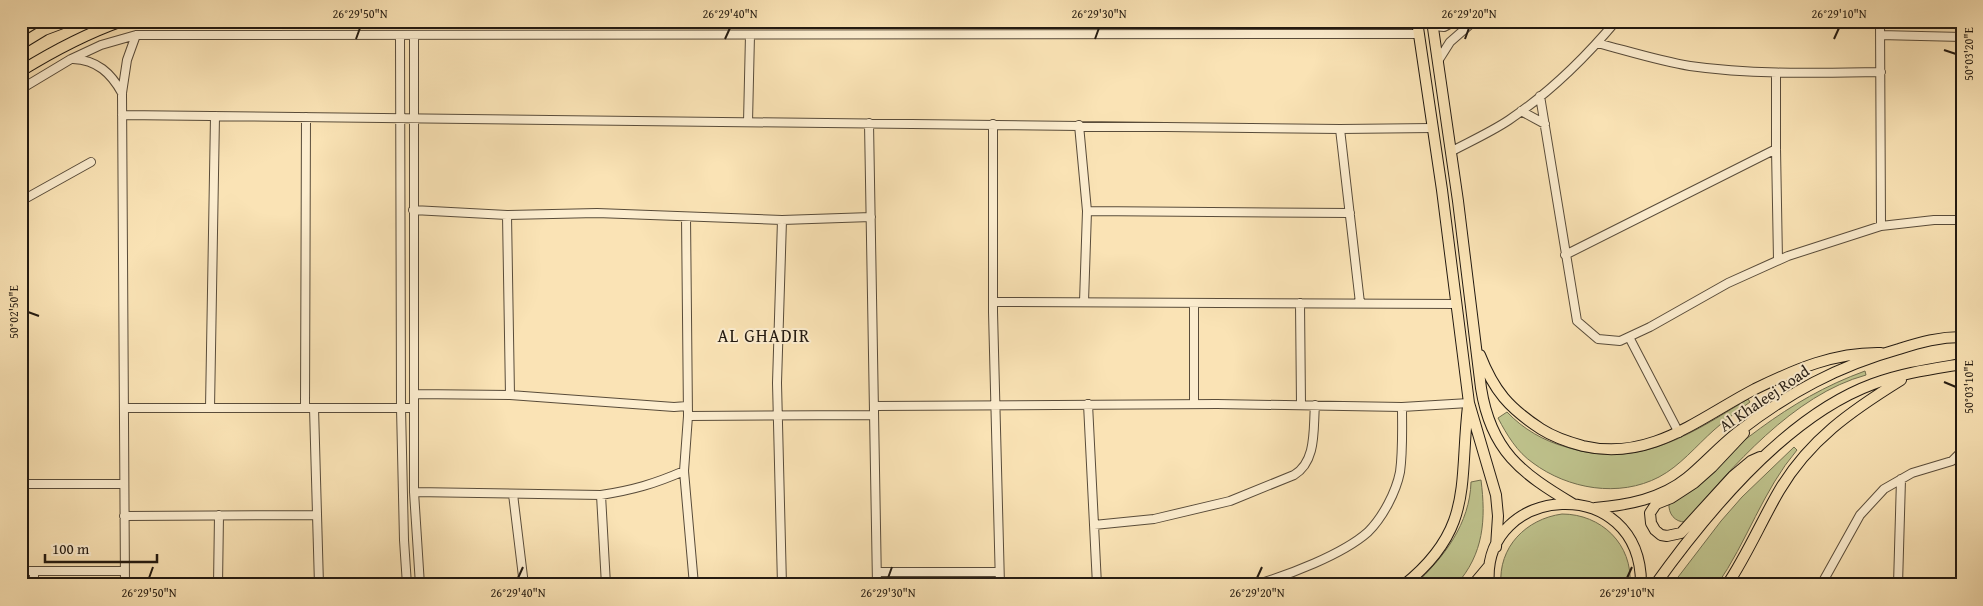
<svg xmlns="http://www.w3.org/2000/svg" width="1983" height="606" font-family="'Gentium Book Plus',serif">
<rect width="100%" height="100%" fill="#fae3b5"/>
<filter id="stains"><feTurbulence type="fractalNoise" baseFrequency=".004" numOctaves="4"/><feColorMatrix values="0 0 0 0 .2 0 0 0 0 .09 0 0 0 0 .02 0 0 0 .5 -.17"/></filter>
<radialGradient id="worn" r=".72"><stop offset=".6" stop-color="#630" stop-opacity="0"/><stop offset="1" stop-color="#630" stop-opacity=".3"/></radialGradient>
<!-- green -->
<path fill="#bfc38d" stroke="#716e4f" d="M1865 371 1866 375C1793 395 1732 467 1685 522 1675 522 1668 514 1669 503 1732 450 1785 400 1865 371Z
M1748 399 1750 402C1738 411 1725 420 1714 430 1696 446 1680 466 1659 477 1619 498 1568 489 1533 463 1517 452 1507 435 1498 418L1507 412C1523 429 1544 441 1566 447 1638 470 1689 435 1748 399Z
M1794 447 1797 450C1763 490 1747 542 1717 585H1672L1721 521 1742 497Z
M1481 480C1486 519 1484 554 1456 585H1414C1444 558 1470 523 1471 482Z
M1562 514C1601 514 1633 544 1630 585H1501C1498 547 1526 519 1562 514Z"/>
<g fill="none" stroke-linecap="round" stroke-linejoin="round">
<defs>
<path id="minor" d="M1880 21 1881 226
M1433 26 1444 27 1455 21
M400 35 401 408 404 540 407 585
M414 35V492L420 585
M1880 35 1962 37
M1597 43C1628 51 1659 61 1690 66 1753 75 1817 73 1881 72
M73 59C97 60 111 73 122 93
M1438 61 1450 42 1474 21
M1776 73V149L1778 260
M21 89 71 59 101 45 136 35 1418 34
M1540 96 1577 321 1598 339 1620 341 1650 327 1728 283 1788 256 1881 226 1934 220H1962
M1521 111 1545 124
M122 115 1340 129 1433 128
M748 122 750 35
M869 123 877 585
M993 124V312L1000 585
M1079 125 1087 211
M1340 129 1360 303
M1452 151C1471 141 1491 132 1509 120 1549 93 1585 58 1616 21
M21 201 91 162
M413 210 507 215 597 213 782 220 871 217
M507 215 510 395
M686 217 688 416 684 471 694 585
M1565 255 1776 149
M993 302 1457 304
M1084 302 1087 211 1350 213
M1194 303V404
M1300 303 1301 405
M1629 337 1679 433
M414 394 510 395 674 407 687 406
M1088 404 1097 585
M874 406 1217 404 1402 407 1469 403
M124 408H414
M210 408 215 116
M305 408 306 117
M314 408 319 585
M688 416 874 415
M21 446 22 484
M21 484H124
M414 492 601 495C633 490 654 484 684 471
M513 494 524 585
M601 495 606 585
M124 516 317 515
M1094 525 1154 519 1230 501 1294 475C1317 461 1313 429 1315 405
M21 571H125
M877 572H999
M34 585V571
M125 585 122 93 127 60 136 35
M218 585 219 515
M782 585 777 383 782 220
M1255 585C1288 575 1342 555 1368 532 1383 517 1396 492 1400 472 1403 450 1402 428 1402 407
M1821 585 1860 515 1884 489 1912 473 1952 461 1962 451
M1898 585 1901 479"/>
<path id="major" d="M1417 21 1442 190 1469 403 1496 495 1498 516 1496 547
M1432 21 1458 201 1481 388C1491 451 1521 473 1573 504
M21 44 44 30 68 21
M21 71C55 50 85 34 122 21
M21 88H23
M1480 355C1494 391 1509 408 1541 429 1555 438 1568 442 1583 446 1650 462 1699 418 1755 389 1796 369 1835 352 1881 353
M1744 433 1712 467 1694 483 1671 498 1656 504 1650 513 1651 523 1655 530 1661 535 1667 536 1681 533 1733 476 1751 461 1760 457
M1595 508C1628 505 1661 499 1687 478 1705 463 1720 446 1738 432 1788 393 1838 366 1899 349 1921 342 1939 337 1962 337
M1404 585C1474 529 1459 484 1468 406
M1473 585 1489 566
M1489 585C1480 483 1642 471 1641 585
M1655 585C1708 511 1786 416 1873 384 1902 373 1932 369 1962 364
M1727 585C1747 555 1761 522 1779 491 1809 440 1851 411 1901 380"/>
</defs>
<!-- minor casing -->
<use href="#minor" stroke="#594c3a" stroke-width="10"/>
<!-- major casing -->
<use href="#major" stroke="#231a11" stroke-width="12"/>
<!-- minor -->
<use href="#minor" stroke="#fcedcf" stroke-width="8"/>
<!-- major -->
<use href="#major" stroke="#fae3b5" stroke-width="10"/>
</g>
<!-- ticks -->
<path fill="none" stroke="#231a11" stroke-width="2" d="M356 39 360 28M725 39 730 28M1095 39 1099 28M1465 39 1469 28M1834 39 1839 28M1944 50 1956 54M28 312 39 316M1944 382 1956 387M149 578 153 567M518 578 523 567M888 578 892 567M1257 578 1262 567M1627 578 1632 567"/>
<g text-anchor="middle" dominant-baseline="central" stroke-width="4" stroke-linejoin="round" paint-order="stroke">
<!-- street labels -->
<g font-size="16" fill="#231a11" stroke="#fcedcf">
<text transform="translate(1764 398) rotate(-34)">Al Khaleej Road</text>
</g>
<!-- neighbourhood labels -->
<g font-size="18" letter-spacing="1" fill="#231a11" stroke="#fcedcf">
<text x="764" y="335">AL GHADIR</text>
</g>
</g>
<!-- margin -->
<rect width="1983" height="606" fill="none" stroke="#fae3b5" stroke-width="55"/>
<!-- scale -->
<path d="M45 554v8h112v-8" fill="none" stroke="#231a11" stroke-width="2.5"/>
<text x="52" y="554" font-size="15" fill="#231a11" stroke="#fcedcf" stroke-width="4" paint-order="stroke">100 m</text>
<rect x="28" y="28" width="1928" height="550" fill="none" stroke="#231a11" stroke-width="2"/>
<g font-size="12" text-anchor="middle" fill="#231a11">
<text x="360" y="18">26°29'50"N</text>
<text x="730" y="18">26°29'40"N</text>
<text x="1099" y="18">26°29'30"N</text>
<text x="1469" y="18">26°29'20"N</text>
<text x="1839" y="18">26°29'10"N</text>
<text transform="translate(1969 54) rotate(-90)" y="4">50°03'20"E</text>
<text transform="translate(14 312) rotate(-90)" y="4">50°02'50"E</text>
<text transform="translate(1969 387) rotate(-90)" y="4">50°03'10"E</text>
<text x="149" y="597">26°29'50"N</text>
<text x="518" y="597">26°29'40"N</text>
<text x="888" y="597">26°29'30"N</text>
<text x="1257" y="597">26°29'20"N</text>
<text x="1627" y="597">26°29'10"N</text>
</g>
<rect width="100%" height="100%" filter="url(#stains)"/>
<rect width="100%" height="100%" fill="url(#worn)"/>
</svg>
